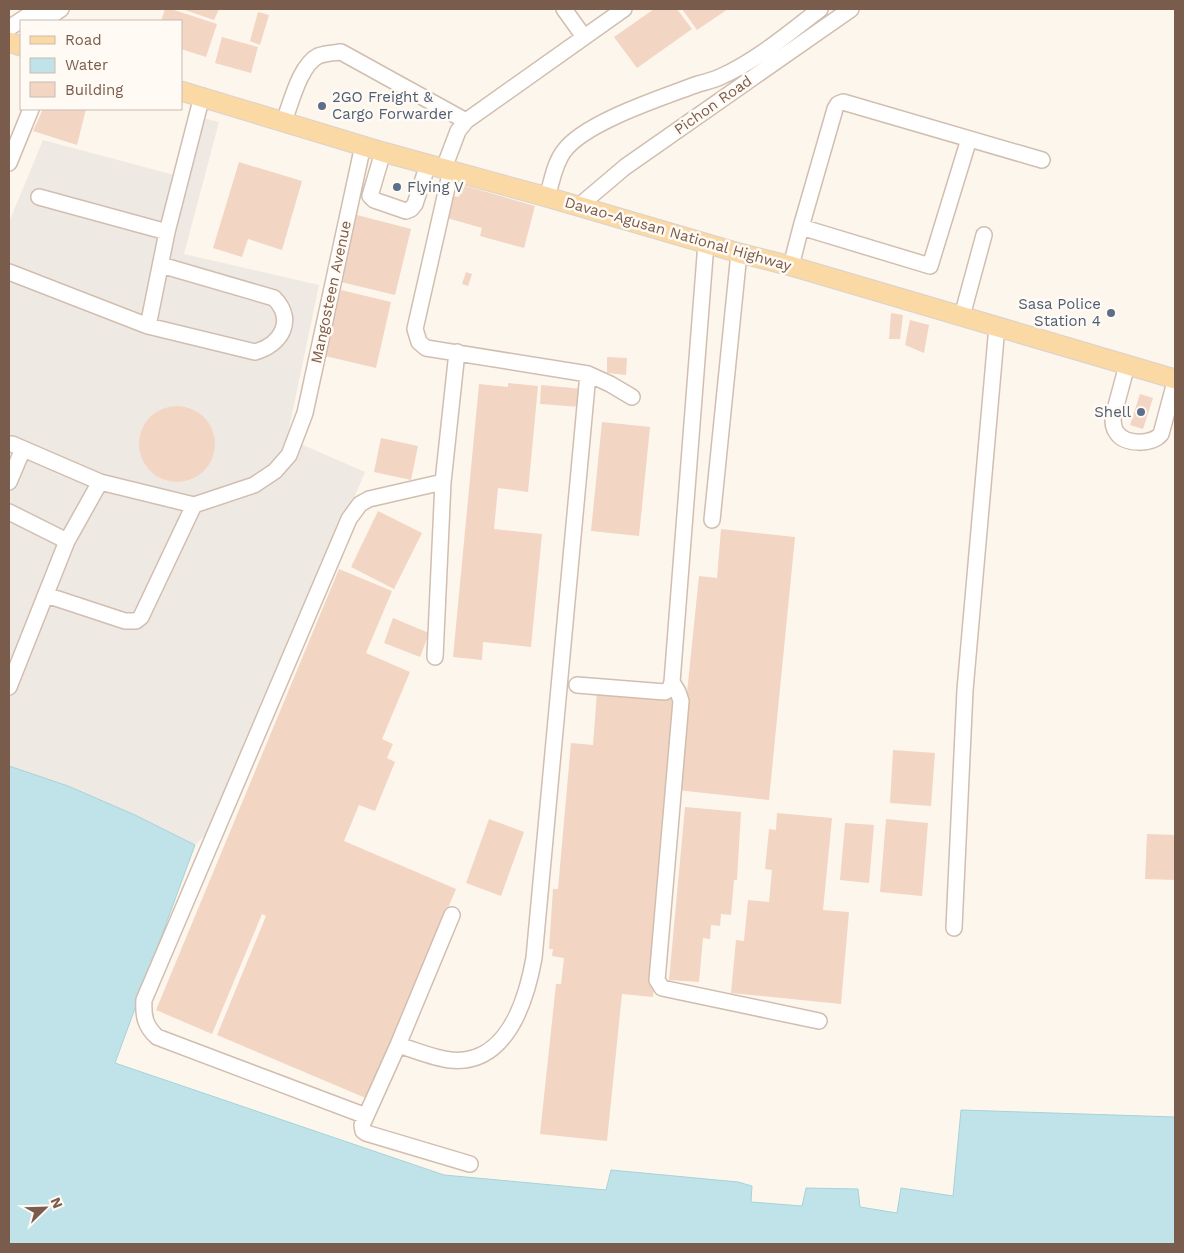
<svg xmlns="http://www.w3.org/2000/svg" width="1184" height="1253" font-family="'Work Sans',sans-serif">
<rect width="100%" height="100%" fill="#fdf6ec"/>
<!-- industrial -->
<path fill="#efe9e4" d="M194 116 219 122 184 254 319 285 287 438 365 472 217 824 195 845 135 815 68 786 9 766V222L43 140 178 176Z"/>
<!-- water -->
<path fill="#bfe3e8" stroke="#a5d3da" d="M9 766 68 786 135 815 195 845 115 1063 444 1175 606 1190 611 1170 738 1182 752 1186 751 1202 802 1206 806 1188 858 1189 860 1207 897 1213 901 1188 953 1196 961 1110 1175 1117V1244H9Z"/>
<!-- building -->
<path fill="#f3d5c3" d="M165 9H171L217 24 206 57 181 49V21H161Z
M182 9H219L214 20Z
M654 9H677L692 29 637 68 614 37Z
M682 9H728L697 30Z
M258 12 269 15 260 45 250 41Z
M222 37 258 47 251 73 215 63Z
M43 109H86L77 145 33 131Z
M239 162 302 181 282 250 248 239 242 257 213 248Z
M462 185 535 206 524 248 480 236 482 228 447 218 453 196 459 197Z
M357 215 411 229 395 295 341 282Z
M466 272 472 274 468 286 462 284Z
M341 290 391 302 376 368 325 356Z
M891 313 903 315 900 339H889Z
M910 320 929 325 924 353 905 345Z
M607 357 627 358 626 375 607 373Z
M508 383 538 386 528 492 498 488 494 529 542 534 531 647 483 642 482 660 453 657 479 384 508 387Z
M541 385 583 389 581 407 540 404Z
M1140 394 1153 398 1143 429 1130 425Z
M139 444a38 38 0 1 1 76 0a38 38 0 1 1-76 0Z
M602 422 650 427 639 536 591 531Z
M381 438 418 446 411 480 374 472Z
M378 511 422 533 394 589 351 567Z
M721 529 795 537 769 800 677 790 699 576 717 578Z
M339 569 392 591 366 653 410 672 382 739 393 744 387 758 395 762 375 811 359 805 344 841 456 889 368 1099 217 1035 266 916 262 914 212 1034 156 1010Z
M393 618 429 633 420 657 384 643Z
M597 692 679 700 653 997 622 994 607 1141 540 1134 556 984H561L564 958 552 956 553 949H549L553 889H558L571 743 593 745Z
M893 750 935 753 931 806 890 803Z
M685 807 741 812 737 880H734L731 915 721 914 720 926 711 925 710 939 703 938 699 982 669 980Z
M777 813 832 818 823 910 849 912 841 1004 731 993 736 940 744 941 748 900 769 902 772 870 765 869 769 829 776 830Z
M489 819 524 832 501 896 466 883Z
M886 819 928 823 922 896 880 892Z
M845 823 874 825 869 883 840 880Z
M1147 834 1175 835V880L1145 879Z"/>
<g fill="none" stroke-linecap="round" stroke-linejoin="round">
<defs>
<path id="minor" d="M564 9 584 37
M43 21 61 9
M9 28 38 9
M284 121C291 103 300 65 318 56 326 53 333 53 341 52L466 121
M969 139 930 266 801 227 835 109 838 104 843 102 1042 160
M383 152 370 196 374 200 406 211 411 209 415 204 428 164
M9 163 31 109
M444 168 458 131 466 121 624 9
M39 197 167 232
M547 197C552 182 554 164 564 151 585 122 664 97 698 84 706 82 713 80 720 77 756 61 789 33 820 9
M579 206 625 167 851 9
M791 266 801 227
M9 272 148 326 255 352C281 345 296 320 274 298L161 265
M962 316 984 235
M148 326 167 232 202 96
M1127 365 1113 417C1113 423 1113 428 1117 433 1125 445 1152 445 1161 434L1175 382
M588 374 610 384 632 397
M12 444 100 482 194 505 254 485 275 471 289 455 305 413 363 145
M9 482 23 449
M9 512 67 541
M712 520 739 253
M46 595 125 621H136L141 617 194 505
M435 657 443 482
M672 682 678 692 681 701 657 980 662 988 819 1021
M577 685 665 692 670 688 672 682 706 243
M9 687 67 541 100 482
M452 915 398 1045 362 1125 363 1131 366 1133 470 1164
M954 928 965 690 997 326
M398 1045C415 1050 433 1058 450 1060 506 1066 526 1002 534 958L588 374 426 348 419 342 415 329 451 170
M366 1116 157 1037C145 1026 143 1016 144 1000L349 519 360 504 369 499 443 482 457 352"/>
<path id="major" d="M9 42 21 46
M181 91 383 152 547 197 739 253 791 266 1175 379"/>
</defs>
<!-- minor casing -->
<use href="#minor" stroke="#d1beb0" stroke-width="18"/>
<!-- major casing -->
<use href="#major" stroke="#dad1cd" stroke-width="21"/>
<!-- minor -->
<use href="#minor" stroke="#fff" stroke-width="15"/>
<!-- major -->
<use href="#major" stroke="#fbd9a5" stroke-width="19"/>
</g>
<!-- markers -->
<g fill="#5c6f8a" stroke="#fffaf3" stroke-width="2">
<circle cx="322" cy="106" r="5"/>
<circle cx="397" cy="187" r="5"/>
<circle cx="1111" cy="313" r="5"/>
<circle cx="1141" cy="412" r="5"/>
</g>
<g text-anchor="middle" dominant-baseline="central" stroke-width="5" stroke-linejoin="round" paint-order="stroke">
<!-- service labels -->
<g font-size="15" fill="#4e5e75" stroke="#fffaf3" text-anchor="start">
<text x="332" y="97">2GO Freight &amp;<tspan x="332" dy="17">Cargo Forwarder</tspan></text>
<text x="407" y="187">Flying V</text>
<text x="1101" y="304" text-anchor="end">Sasa Police<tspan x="1101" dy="17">Station 4</tspan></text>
<text x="1131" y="412" text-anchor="end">Shell</text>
</g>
<!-- street labels -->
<g font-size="15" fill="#7a5c4d" stroke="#fffaf3">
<text transform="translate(713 105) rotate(-35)">Pichon Road</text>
<text transform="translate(678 234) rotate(16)">Davao-Agusan National Highway</text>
<text transform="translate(331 292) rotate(-78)">Mangosteen Avenue</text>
</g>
</g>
<!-- border -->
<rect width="1184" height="1253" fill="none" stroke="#7a5c4d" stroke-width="20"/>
<!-- legend -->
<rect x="20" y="20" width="162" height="90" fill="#fffaf3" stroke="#cabbb1"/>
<rect x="30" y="36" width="25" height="8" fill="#fbd9a5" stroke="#cabbb1"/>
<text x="65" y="45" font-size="15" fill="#7a5c4d">Road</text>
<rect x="30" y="58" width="25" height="15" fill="#bfe3e8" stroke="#cabbb1"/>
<text x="65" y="70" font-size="15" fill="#7a5c4d">Water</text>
<rect x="30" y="82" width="25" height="15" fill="#f3d5c3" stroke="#cabbb1"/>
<text x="65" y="95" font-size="15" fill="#7a5c4d">Building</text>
<!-- north arrow -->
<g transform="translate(45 1208) rotate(67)" stroke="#fffaf3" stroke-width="4" paint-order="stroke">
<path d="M0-4L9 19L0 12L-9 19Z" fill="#7a5c4d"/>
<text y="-8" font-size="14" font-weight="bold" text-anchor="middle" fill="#7a5c4d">N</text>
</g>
</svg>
